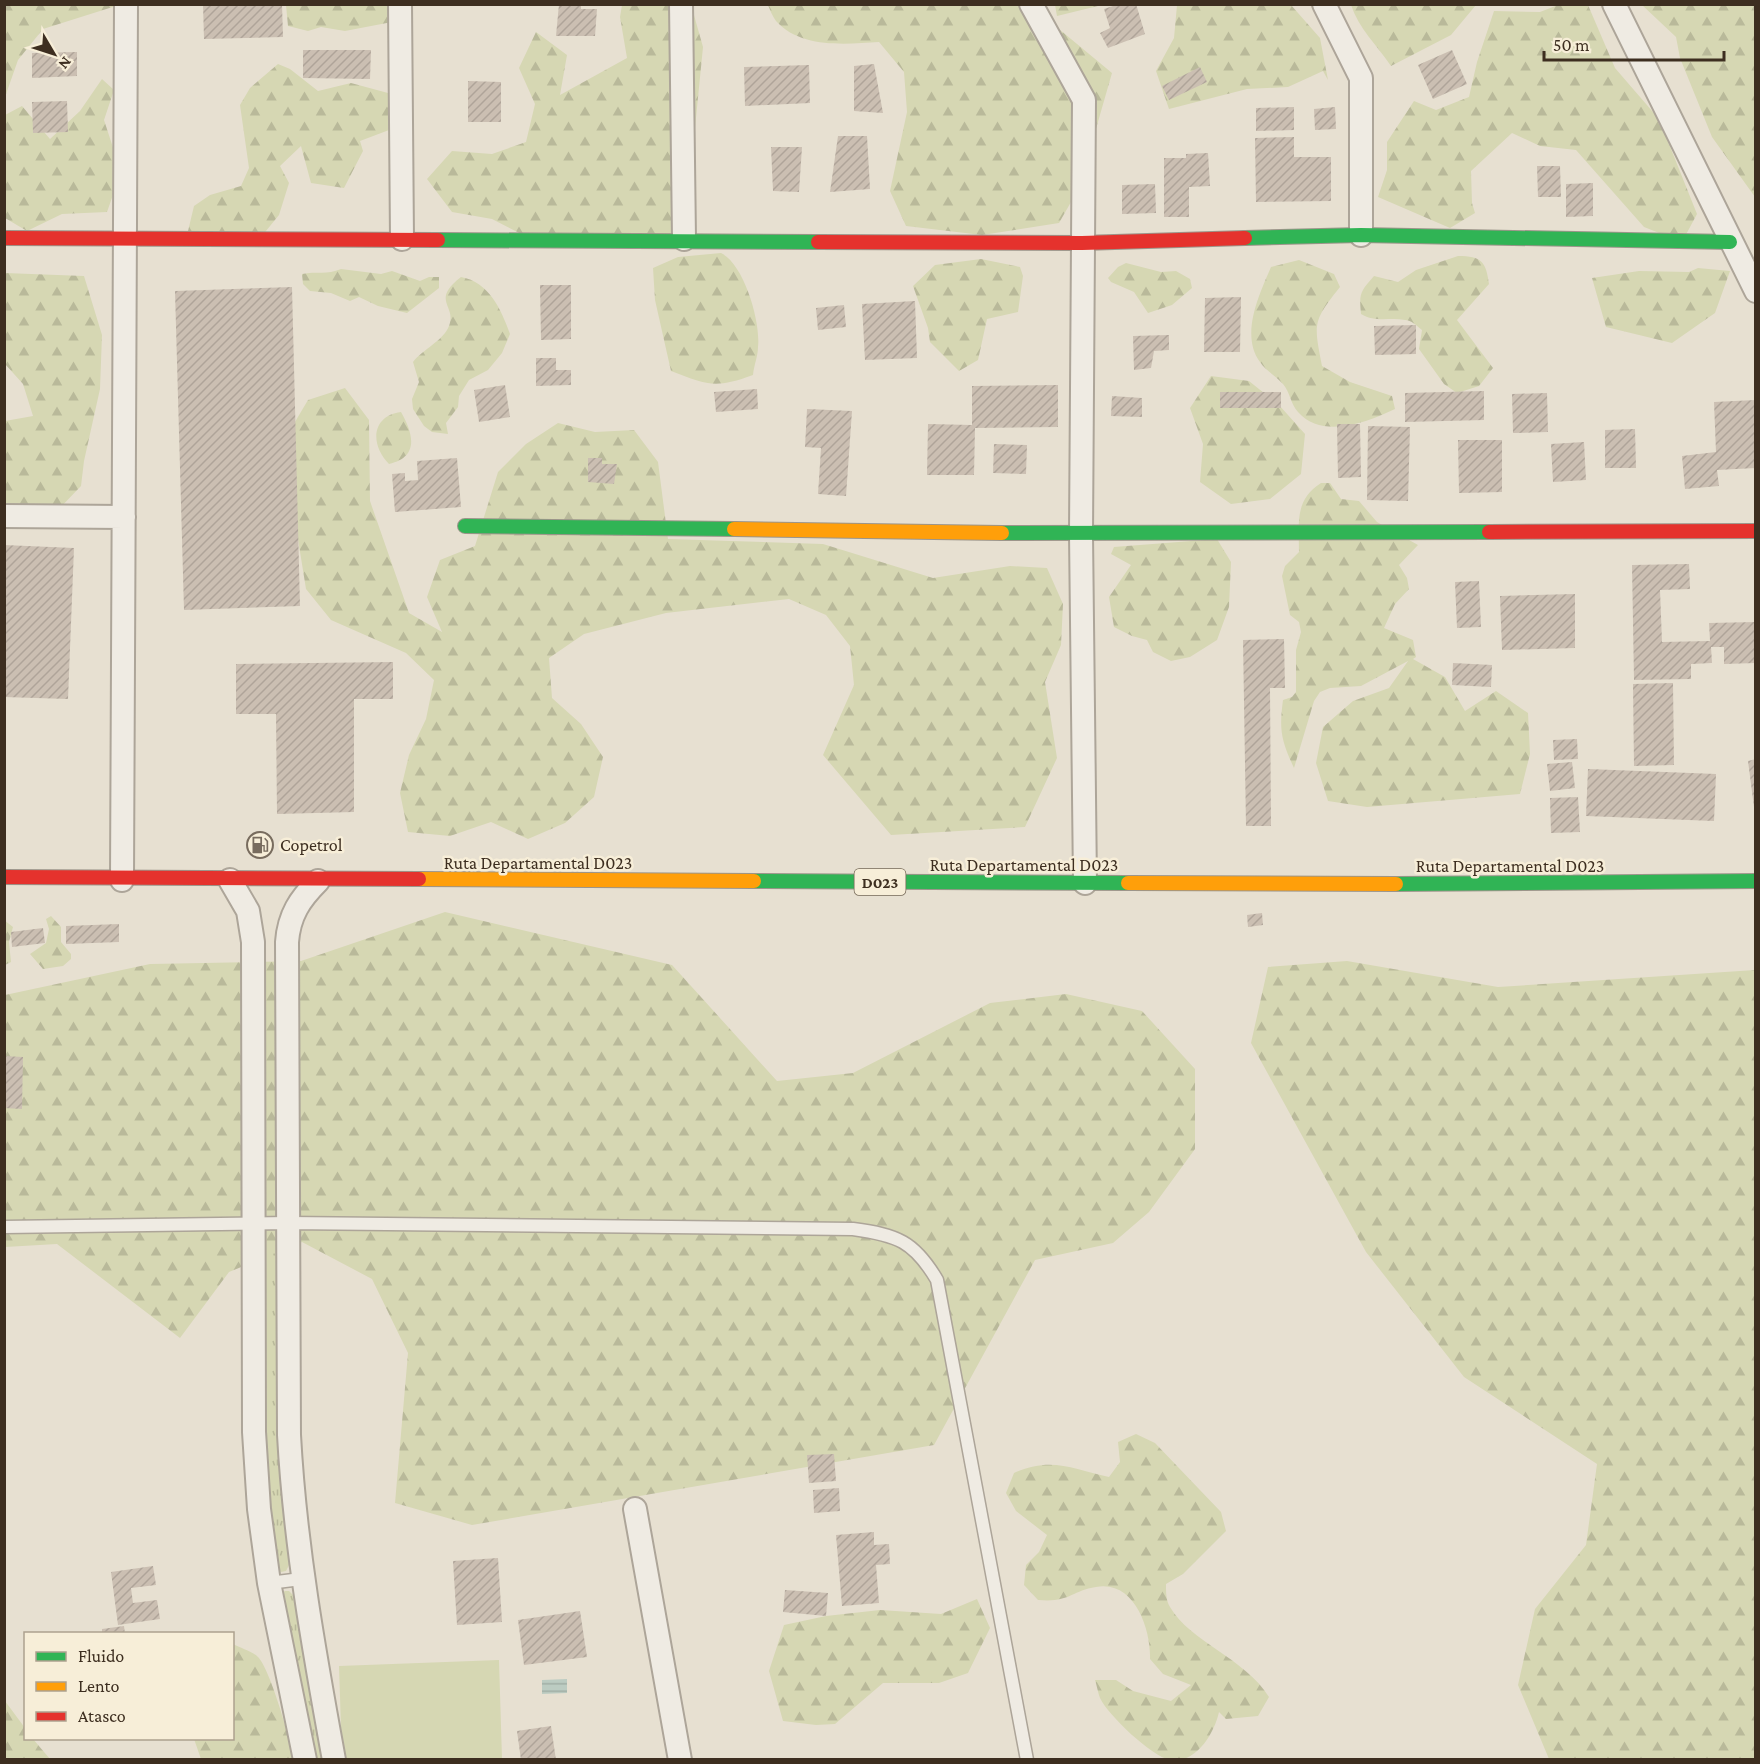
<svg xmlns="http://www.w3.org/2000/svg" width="1760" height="1764" font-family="'Crimson Pro',serif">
<defs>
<pattern id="grass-tufts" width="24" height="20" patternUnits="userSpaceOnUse" patternTransform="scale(1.5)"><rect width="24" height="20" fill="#d6d7b3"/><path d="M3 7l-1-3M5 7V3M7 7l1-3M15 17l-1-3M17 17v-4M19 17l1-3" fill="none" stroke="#b9b99a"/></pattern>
<pattern id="forest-firs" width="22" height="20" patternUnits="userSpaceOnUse" patternTransform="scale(1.5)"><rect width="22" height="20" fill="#d6d7b3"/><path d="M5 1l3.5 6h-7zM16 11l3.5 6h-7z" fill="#b9b99a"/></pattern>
<pattern id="water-rules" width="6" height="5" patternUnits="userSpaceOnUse" patternTransform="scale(1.5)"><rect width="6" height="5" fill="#bcccc2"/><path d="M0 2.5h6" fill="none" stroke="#a2b0a6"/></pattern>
<pattern id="building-hatch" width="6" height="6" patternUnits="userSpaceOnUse" patternTransform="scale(1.5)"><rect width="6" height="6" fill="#cbbfb2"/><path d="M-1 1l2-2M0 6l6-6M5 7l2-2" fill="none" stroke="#afa499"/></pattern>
</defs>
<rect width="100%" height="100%" fill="#e7e0d1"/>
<!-- grass -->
<path fill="url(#grass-tufts)" d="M278 1244 279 1432 289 1565 286 1571 281 1572 275 1567 264 1433 263 1246Z
M285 1591H289L295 1597 325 1759H313L281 1593Z"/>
<!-- forest -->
<path fill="url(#forest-firs)" d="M5 5H119L43 29 18 60 5 97Z
M286 5H398L392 22 345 31 321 27 308 31 288 26Z
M622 5H689L692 8 703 47 695 128 688 140 689 221 656 247 527 237 492 219 452 212 427 179 452 151 492 154 526 142 535 104 519 68 536 32 567 55 560 95 627 58 620 17Z
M768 5H1030L1112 73 1079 188 1059 223 982 235 906 226 890 191 907 112 904 72 879 42C846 44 801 49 776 21 773 17 770 10 768 5Z
M1055 5V4L1102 5 1057 16Z
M1177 5H1291L1320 38 1328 80 1323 71 1288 87 1247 89 1169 109 1156 71 1174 38Z
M1351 5V4L1476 5 1451 35 1391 66C1376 44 1359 29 1351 5Z
M1558 5H1588L1615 68 1659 119 1697 214 1682 242 1644 227 1576 150 1540 146 1512 133 1471 171 1472 203 1475 213 1450 228 1378 197 1387 170V142L1414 101 1436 110 1469 97 1477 62 1494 11 1540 12Z
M1642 5H1755V197L1712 137 1680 58 1676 37Z
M278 64 290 69 318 91 351 83 388 93 397 127 360 141 363 151 344 188 311 183 301 146 280 166 289 183 279 215 257 242 188 231 194 206 210 195 241 186 249 168 240 105 250 88Z
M102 79 114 90 104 120 121 172 107 212 62 214 27 231 5 218V115L22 106 50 139 80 111Z
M721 253C744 264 761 322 758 347 758 356 754 365 753 375 715 389 707 385 671 371L655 300 653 268 678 257Z
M1458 256C1482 256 1486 262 1489 284L1457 320 1493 368 1479 386 1457 393 1444 384 1419 349 1422 330C1417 326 1411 320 1405 320 1390 317 1376 323 1361 314 1359 293 1360 292 1374 276L1398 282 1416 270Z
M981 259 1020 267 1023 276 1018 312 987 319 978 360 959 371 930 342 928 328 913 286 935 265Z
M1299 260 1334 274 1340 287C1312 322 1314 324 1322 366L1350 382 1392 396 1395 409C1367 422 1323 440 1298 412 1291 405 1290 392 1283 384 1276 376 1266 371 1260 362 1240 335 1259 295 1271 267Z
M1126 263 1161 272 1176 271 1190 279 1192 288 1172 305 1148 313 1134 292 1111 282 1108 278 1118 267Z
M1698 268 1730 271 1715 313 1672 343 1606 327 1592 278 1639 271 1689 272Z
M341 269 381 274 392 271 420 281 429 277H439V288L407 313 378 306 359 297 350 301 331 293 310 291 303 284 302 274C316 271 327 275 341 269Z
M5 273 84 276 102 335 100 389 84 461 81 486 57 511H37L5 503V421L33 416 23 384 5 364Z
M461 277C489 282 501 309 510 334L502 353 488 370 469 380 459 396 458 407 446 423 448 434 432 432 424 426 413 409 412 399 419 382 413 362C422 350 444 340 449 326 457 305 430 301 461 277Z
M1211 376 1249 381 1279 405 1305 434 1301 474 1270 499 1231 504 1200 482 1203 444 1190 408Z
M345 388 369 420 370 501 409 613 442 632 427 597 440 560 475 546 498 472 526 444 558 423 595 432 634 430 658 462 668 539 823 544 933 578 1010 566 1047 568 1063 604 1061 645 1045 682 1057 758 1025 827 891 835 823 755 854 685 850 646 826 615 789 599 666 613 584 634 549 658 552 698 581 724 603 757 594 797 565 823 528 839 491 822 450 836 408 832 400 793 409 755 426 719 434 680 406 653 331 620 306 589 287 471 289 432 308 400Z
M401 412C413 433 420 457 389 464 370 445 371 416 401 412Z
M1321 483H1330L1341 499 1359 501 1377 522 1418 545 1399 565 1407 578 1409 589 1395 604 1384 628 1413 640 1416 657 1413 659 1445 677 1465 711 1496 691 1528 713 1530 754 1520 794 1367 807 1328 801 1316 763 1323 727 1353 701 1389 688 1408 661 1361 686 1330 688 1320 692 1314 701 1294 768C1281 740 1279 730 1283 700L1292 697 1296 692V650L1301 632 1299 622 1290 615 1282 576 1285 566 1299 552C1299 524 1294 500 1321 483Z
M1217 539 1231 562 1229 607 1217 640 1190 657 1171 661 1153 652 1147 640 1132 636 1114 627 1109 597 1131 565 1111 554 1114 547Z
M445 912 672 965 777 1081 853 1073 990 1003 1066 994 1142 1011 1195 1069V1149L1149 1212 1113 1243 1035 1260 934 1445 472 1525 395 1503 408 1353 372 1279 302 1242 229 1272 180 1338 57 1244 5 1247V995L150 964 301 961Z
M51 916 61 927V942L71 954V959L63 966 43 969 30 954 46 943 49 929 46 919Z
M4 920 13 927 9 942 11 962 5 965Z
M1347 961 1498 987 1755 970V1759H1549L1518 1685 1535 1609 1586 1545 1597 1464 1464 1377 1366 1252 1251 1043 1268 967Z
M1136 1434 1155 1443 1221 1512 1226 1531 1183 1574 1166 1584C1166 1592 1166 1601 1170 1607 1190 1642 1245 1658 1269 1697L1258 1716 1226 1719 1219 1712C1214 1734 1196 1764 1170 1760 1151 1756 1108 1715 1100 1698 1098 1693 1097 1686 1095 1680H1116L1133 1691 1171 1701 1191 1685 1163 1674 1150 1659C1151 1630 1135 1580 1096 1587 1071 1591 1069 1603 1038 1600L1024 1585 1026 1565 1039 1552 1047 1535 1016 1511 1006 1493 1014 1473C1051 1456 1073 1469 1109 1477L1120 1462 1118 1442Z
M977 1599 990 1628 968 1673 939 1683H883L835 1724 816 1725 783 1721 769 1671 784 1625 826 1616 880 1610 941 1614Z
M233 1644C240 1648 252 1651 258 1657 270 1669 291 1741 293 1759H201L194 1739 232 1738Z
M5 1701 25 1728 26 1738 33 1739 50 1759H5Z"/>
<!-- pitch -->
<path fill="#d6d7b3" d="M499 1660 502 1759H342L339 1666Z"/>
<!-- water -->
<path fill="url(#water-rules)" d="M567 1679V1693L542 1694V1680Z"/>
<!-- building -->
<path fill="url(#building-hatch)" d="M203 4H282L283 37 204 39Z
M559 4H581V9H597L595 36H556Z
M1119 4H1136L1145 34 1108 48 1100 33 1110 28 1104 9Z
M303 50H371L370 79 303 78Z
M1452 50 1467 84 1433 99 1418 65Z
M77 52V76L32 78V53Z
M874 64 883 113 854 111V66Z
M809 65 810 103 745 106 744 67Z
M1200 67 1207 82 1169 100 1162 86Z
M468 81 501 82V122H468Z
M67 101 68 132 33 133 32 102Z
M1294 107V130L1256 131V108Z
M1335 107 1336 129 1315 130 1314 109Z
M838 136H867L870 189 830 192Z
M1294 137V157H1331V201L1256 202 1255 138Z
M771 147H802L799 192 773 191Z
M1208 153 1210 186 1189 187V217H1164V158H1186V154Z
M1537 166H1560L1561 197H1538Z
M1593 183V216L1566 217V184Z
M1155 184 1156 213 1122 214V185Z
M540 285H571V339L541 340Z
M292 287 300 606 184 610 175 291Z
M1241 297 1240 352H1204L1205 298Z
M915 301 917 358 865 360 862 304Z
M844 305 846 327 818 330 816 308Z
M1416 325V354L1375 355 1374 326Z
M1169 335V350L1154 351 1151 368 1134 370 1133 336Z
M536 358H556V370H571V385L536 386Z
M505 385 510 417 479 422 474 390Z
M1058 385V427L975 428 974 475H927L928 424 972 425V386Z
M757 389 758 409 716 412 714 392Z
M1484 391V420L1405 422V393Z
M1220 392H1281V408H1220Z
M1547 393 1548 432 1513 433 1512 394Z
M1112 396 1142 398V417L1111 416Z
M1756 400V468L1717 470 1719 486 1685 489 1682 456 1716 452 1714 402Z
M807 409 852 411 846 496 818 494 821 448 805 447Z
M1337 424H1360L1361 477 1338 478Z
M1368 426 1410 427 1408 501 1367 500Z
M1635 429 1636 468H1605V430Z
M1458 440H1502V492L1459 493Z
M1584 442 1586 480 1553 482 1551 444Z
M994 444 1027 445 1026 474 993 473Z
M457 458 461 507 395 512 392 474 405 473V481L418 480 417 461Z
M588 458H602V464H617L614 484 588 482Z
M4 545 74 548 68 699 4 697Z
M1689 564 1690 589 1660 590 1662 642 1710 641 1709 623 1756 622V663L1724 664V647H1711L1712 663 1691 664V679L1634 680 1632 565Z
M1479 581 1481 627 1457 628 1455 582Z
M1575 594V648L1502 650 1500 596Z
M1284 639 1285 688H1270L1271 826H1246L1243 640Z
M393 662V699H354V812L277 814 276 714H236V664Z
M1453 663 1492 665 1491 687 1452 685Z
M1673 683 1674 765 1634 766 1633 684Z
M1577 739 1578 759 1554 760 1553 740Z
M1756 759V807H1754L1748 761Z
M1572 762 1575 788 1550 791 1547 764Z
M1588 769 1716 774 1714 821 1586 816Z
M1578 797 1580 832 1551 833 1550 798Z
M1262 913 1263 925 1248 927 1247 915Z
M119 924V942L66 944V926Z
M43 928 45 943 12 947 11 932Z
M4 1056 23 1057 22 1109 4 1108Z
M834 1454 836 1481 809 1483 807 1455Z
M839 1488 840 1511 814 1513 813 1490Z
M874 1532V1545L889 1544 890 1564 876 1565 879 1603 842 1606 836 1535Z
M498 1558 502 1622 457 1625 453 1561Z
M153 1566 156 1585 131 1588 133 1603 157 1600 160 1619 118 1625 111 1572Z
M785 1590 828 1593 826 1616 783 1612Z
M580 1611 587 1657 524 1665 518 1620Z
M124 1626 125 1634H102V1629Z
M551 1726 556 1760H521L517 1731Z"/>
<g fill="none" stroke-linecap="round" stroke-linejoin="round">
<defs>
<path id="lane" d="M4 1227 288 1223 853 1229C897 1235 914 1241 937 1280L1027 1760
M269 1583 301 1579"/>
<path id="street" d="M400 4 402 239
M681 4 684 239
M1031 4 1084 100 1081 534 1085 883
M1324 4 1361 78V235
M1614 4 1756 291
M4 516 124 517
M122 880 126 4
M230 880 248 911 253 942 254 1432 259 1509 269 1583 305 1760
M318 881C300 899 289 915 287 942L289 1435C295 1545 314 1651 334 1760
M635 1509 680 1760"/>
<path id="fast" d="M1245 238 1361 235 1730 242
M438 240 818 242
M465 526 734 529
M1002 533 1489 532
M754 881 1128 883
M1396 884 1756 881"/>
<path id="slow" d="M734 529 1002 533
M419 879 754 881
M1128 883 1396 884"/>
<path id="jam" d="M4 238 438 240
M818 242 1082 243 1245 238
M1489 532 1756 531
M4 877 419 879"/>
</defs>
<!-- lane casing -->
<use href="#lane" stroke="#ada599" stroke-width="15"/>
<!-- street casing -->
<use href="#street" stroke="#ada599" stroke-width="26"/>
<!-- fast casing -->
<use href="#fast" stroke="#9c958a" stroke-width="16"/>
<!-- slow casing -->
<use href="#slow" stroke="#9c958a" stroke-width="16"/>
<!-- jam casing -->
<use href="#jam" stroke="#9c958a" stroke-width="16"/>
<!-- lane -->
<use href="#lane" stroke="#efebe3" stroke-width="12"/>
<!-- street -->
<use href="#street" stroke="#efebe3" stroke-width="22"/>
<!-- fast -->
<use href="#fast" stroke="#30b455" stroke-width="14"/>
<!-- slow -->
<use href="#slow" stroke="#ff9f0a" stroke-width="14"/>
<!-- jam -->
<use href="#jam" stroke="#e5322d" stroke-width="14"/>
</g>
<!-- icons -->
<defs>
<symbol id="fuel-ring" viewBox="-11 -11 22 22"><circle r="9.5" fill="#f7eed8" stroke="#786c5e" stroke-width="1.5"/><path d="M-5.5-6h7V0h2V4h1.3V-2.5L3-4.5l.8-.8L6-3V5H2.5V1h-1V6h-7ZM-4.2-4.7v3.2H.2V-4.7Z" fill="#786c5e"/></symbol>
</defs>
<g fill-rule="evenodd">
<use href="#fuel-ring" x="245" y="830" width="30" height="30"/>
</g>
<g text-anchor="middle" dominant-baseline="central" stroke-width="5" stroke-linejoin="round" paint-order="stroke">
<!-- shield labels -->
<rect fill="#f7eed8" stroke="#756857" stroke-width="1.5" x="854.5" y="869" width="51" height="26" rx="4.5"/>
<g font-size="16" font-weight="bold" fill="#3d2e20">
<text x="880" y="882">D023</text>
</g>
<!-- poi labels -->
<g font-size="18" fill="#3d2e20" stroke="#f7eed8" text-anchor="start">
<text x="280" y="845">Copetrol</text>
</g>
<!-- street labels -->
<g font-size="18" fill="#3d2e20" stroke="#f7eed8">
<text x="538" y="863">Ruta Departamental D023</text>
<text x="1024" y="865">Ruta Departamental D023</text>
<text x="1510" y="866">Ruta Departamental D023</text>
</g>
</g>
<!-- border -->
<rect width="1760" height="1764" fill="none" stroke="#3d2e20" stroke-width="12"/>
<!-- legend -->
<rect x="24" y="1632" width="210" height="108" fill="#f7eed8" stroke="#ada18e" stroke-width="1.5"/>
<rect x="36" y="1652" width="30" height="9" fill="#30b455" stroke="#ada18e" stroke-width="1.5"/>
<text x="78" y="1662" font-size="18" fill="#3d2e20">Fluido</text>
<rect x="36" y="1682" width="30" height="9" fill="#ff9f0a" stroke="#ada18e" stroke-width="1.5"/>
<text x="78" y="1692" font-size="18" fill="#3d2e20">Lento</text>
<rect x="36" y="1712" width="30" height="9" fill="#e5322d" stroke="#ada18e" stroke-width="1.5"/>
<text x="78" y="1722" font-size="18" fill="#3d2e20">Atasco</text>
<!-- north arrow -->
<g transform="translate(54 54) rotate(129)" stroke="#f7eed8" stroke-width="4.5" paint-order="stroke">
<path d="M0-4.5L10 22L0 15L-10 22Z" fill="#3d2e20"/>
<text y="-9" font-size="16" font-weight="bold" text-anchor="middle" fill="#3d2e20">N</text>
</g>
<!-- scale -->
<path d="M1544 51v9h180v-9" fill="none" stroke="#3d2e20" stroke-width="3"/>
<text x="1553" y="51" font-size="18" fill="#3d2e20" stroke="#f7eed8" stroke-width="4.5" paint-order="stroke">50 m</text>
</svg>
